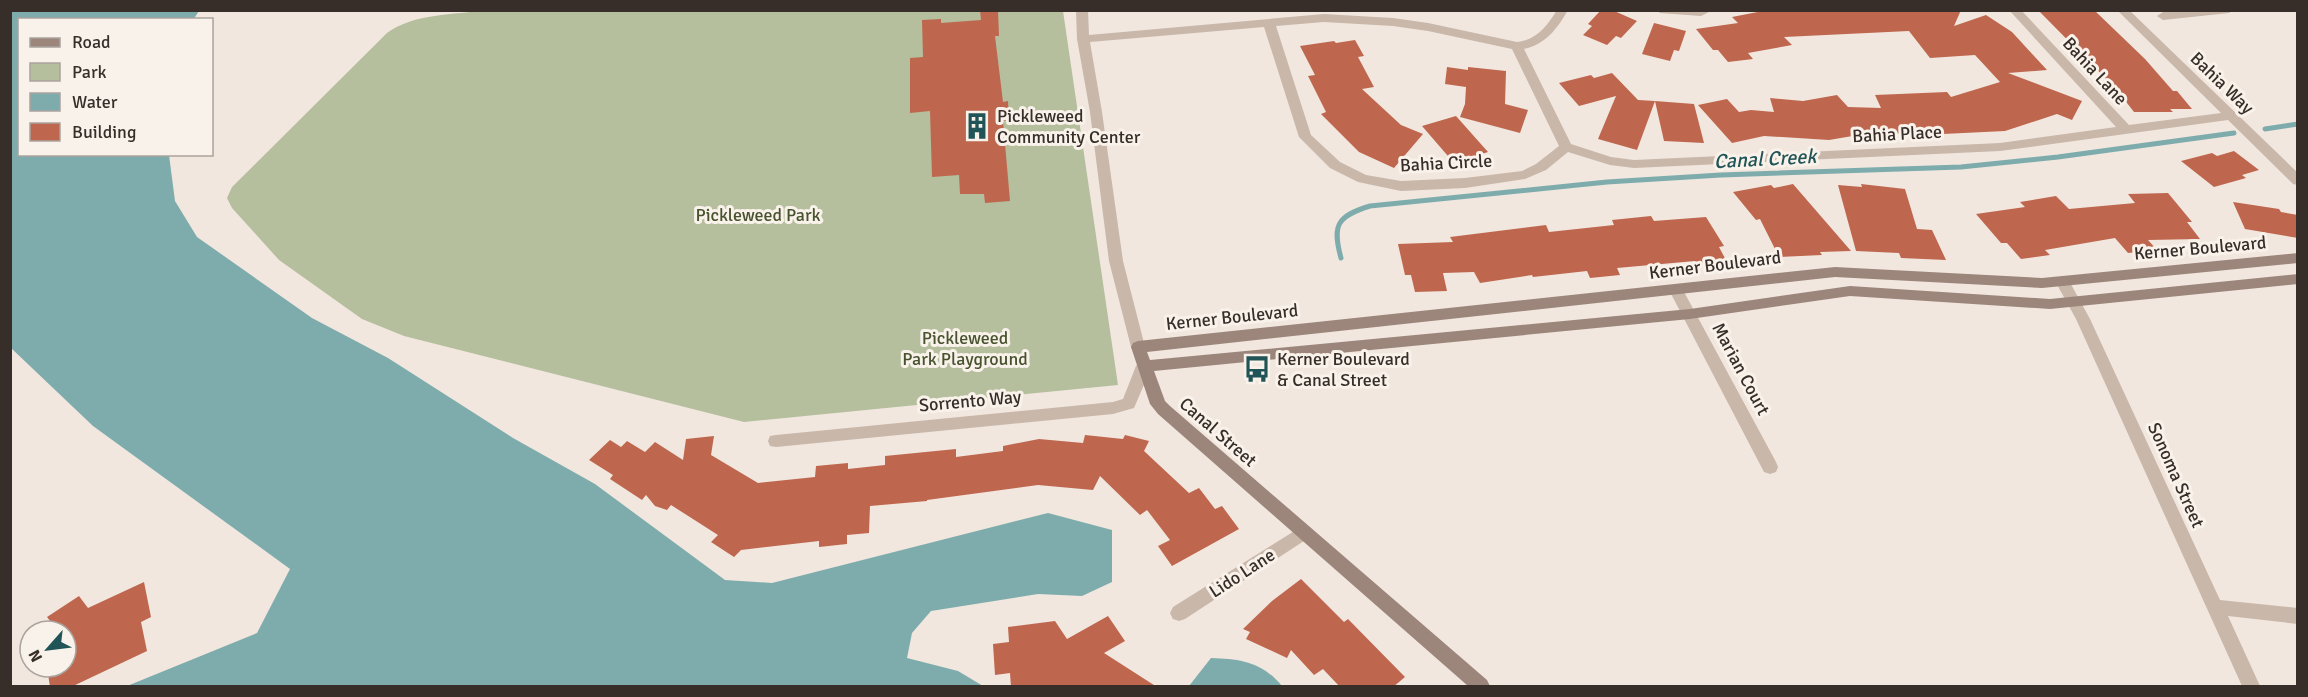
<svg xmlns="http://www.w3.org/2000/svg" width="2308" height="697" font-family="Signika,sans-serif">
<rect width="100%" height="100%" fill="#f1e7de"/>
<!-- green -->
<path fill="#b5bf9e" d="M487 10 1063 11 1118 385 744 422 404 336 362 319 279 260 232 208 227 198 232 187 387 33C414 13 454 15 487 10Z"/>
<!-- water -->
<path fill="#7eacad" d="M11 10 199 11 193 20H20V154L169 155 175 201 197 237 312 318 388 358 513 438 595 484 725 580 772 583 1048 513 1112 530V582L1082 596 1038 594 931 611 912 633 907 658 958 671 983 686H127L257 633 290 569 93 426 11 348Z
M1211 658C1241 659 1262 662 1282 686H1189Z"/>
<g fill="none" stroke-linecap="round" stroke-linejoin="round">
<!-- stream -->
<path stroke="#7eacad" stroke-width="5" d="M2265 129 2298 124
M1341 258C1332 225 1337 216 1370 206L1607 182 1721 175 1961 167 2058 157 2234 133"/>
</g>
<!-- building -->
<path fill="#bf664e" d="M980 10H998L999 36H995L1003 102 1008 101 1009 120 1003 121 1010 201 985 203 984 194H960L959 175 932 177 930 111 910 113V58L923 57 922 20 941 19V23L981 20Z
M1601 10H1612L1637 21 1621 38 1616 36 1607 45 1583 35 1592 26 1588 24Z
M1768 10H1961L1954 26 1986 15 2012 32 2047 70 2008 73 2082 101 2072 120 2057 114 2005 131 1922 135 1876 132 1829 140 1764 136 1732 143 1698 105 1727 99 1739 112 1751 110 1774 112 1770 98 1803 101 1837 95 1848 107 1881 108 1875 95 1947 92 1951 97 2000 82 1975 55 1930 58 1909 31 1784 37 1792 45 1748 53 1753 59 1728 62 1718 50H1713L1696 29 1738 23 1732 17Z
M2038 10H2094L2145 59 2173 91H2177L2192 109H2170L2173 112H2134L2110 81H2108Z
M1654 23 1686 31 1679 51 1674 50 1670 61 1642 54Z
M1355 40 1364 56 1358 57 1374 87 1362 89 1401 125 1423 134 1394 168 1359 152 1321 114 1326 112 1308 76 1315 75 1300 46 1334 41 1336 43Z
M1447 67 1468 70V67L1506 71 1505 104 1528 110 1520 133 1460 117 1465 104 1466 87 1445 84Z
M1612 73 1638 100 1655 101 1637 150 1598 139 1616 96 1579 106 1559 83 1591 75 1594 78Z
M1655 101 1694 104 1704 143 1664 141Z
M1456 116 1488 152 1454 163 1422 126Z
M2234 151 2259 170 2242 175 2246 178 2214 187 2181 161 2212 153 2217 156Z
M1793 184 1851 251 1820 252 1822 255 1779 257 1760 219 1756 220 1733 192 1771 185 1774 188Z
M1861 184 1905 189 1917 229 1932 230 1946 260 1901 258 1899 253 1856 251 1838 185 1862 187Z
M2168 193 2192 222H2187L2200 239 2148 240 2157 250 2128 253 2115 238 2045 250 2050 255 2021 259 2007 243H2001L1976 214 2025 207 2020 202 2056 196 2069 209 2135 203 2128 194Z
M2233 202 2279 209 2281 212 2298 215V238L2245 229Z
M1651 216 1654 221 1706 217 1724 246 1719 247 1728 264 1698 266 1695 261 1617 268 1620 275 1590 278 1587 271 1533 277 1532 275 1480 283 1474 272 1443 273 1447 291 1415 292 1411 275H1405L1398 244 1453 242 1450 237 1546 225 1549 232 1614 225 1612 220Z
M1085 435 1123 439 1125 435 1149 441 1144 451 1189 493 1199 488 1215 509 1222 506 1239 529 1172 566 1158 546 1170 540 1147 510 1140 515 1100 476 1093 490 1038 485 927 500V501L870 506 869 533 847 535V544L819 547V541L741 550 734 557 711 542 718 535 671 505 667 510 655 506 646 495 642 500 610 479 613 475 589 460 610 440 621 447 627 441 645 452 655 442 683 460 686 439 714 436 711 455 758 483 815 477 816 466 848 463V469L885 465V456L956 449V457L1003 451V446L1039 439 1083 443Z
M1301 579 1344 622 1348 619 1405 677 1393 687H1340L1323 669 1314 675 1291 650 1287 658 1246 639 1250 632 1243 629 1272 601Z
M144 582 151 617 141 622 147 651 71 687H50L47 667H66V631H58L47 617 79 596 88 608Z
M1108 616 1125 641 1104 653 1157 687H1011L1010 673 995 675 993 644 1009 642 1008 627 1055 621 1067 639Z"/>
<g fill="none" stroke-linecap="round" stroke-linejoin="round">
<!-- street -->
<path fill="#c9b7aa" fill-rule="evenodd" d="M1076 10H1088L1089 35 1324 14 1393 18 1428 23 1517 42C1537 40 1547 26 1557 10H1568C1557 29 1546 44 1524 49L1571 144 1611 157 1634 160 2000 143 2116 127 2009 10H2021L2129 125 2221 113 2117 10H2129L2298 173V185L2293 184 2228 120 2000 151 1634 168 1610 165 1568 152 1546 170 1525 179 1465 188 1401 191 1358 182 1330 168 1299 137 1264 27 1090 42 1102 112 1123 261 1145 347 1143 351H1133L1131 347 1109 261 1090 112 1077 39ZM1324 22 1393 26 1428 31 1512 49 1559 146 1536 164 1522 171 1465 178 1401 181 1366 175 1340 162 1311 135 1276 26Z
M1655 10H1713L1701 16 1660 13Z
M2185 10H2234L2229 13 2163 20 2157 16 2163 12Z
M2062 276 2067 277 2090 319 2220 600 2298 608V624L2228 616 2260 686H2242L2076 319 2055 281Z
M1676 285 1683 290 1776 462 1778 467 1776 472 1770 474 1764 472 1669 290Z
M1144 360 1149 362 1152 366 1134 408 1113 414 776 447 770 446 768 441 770 436 776 435 1113 402 1123 399 1136 366 1139 362Z
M1304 525 1310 527 1312 532 1310 537 1185 619 1179 621 1173 619 1170 613 1173 607Z"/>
<!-- secondary -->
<path fill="#9c867c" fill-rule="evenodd" d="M2298 253V263L2042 288 1835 277 1147 352 1150 360 1690 309 1850 286 2050 299 2298 274V284L2050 309 1850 296 1690 319 1154 371 1165 401 1170 406 1487 680 1490 686H1468L1158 414 1150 404 1131 347 1133 343 1138 341 1835 267 2042 278Z"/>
</g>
<!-- icons -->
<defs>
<symbol id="building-bare" viewBox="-9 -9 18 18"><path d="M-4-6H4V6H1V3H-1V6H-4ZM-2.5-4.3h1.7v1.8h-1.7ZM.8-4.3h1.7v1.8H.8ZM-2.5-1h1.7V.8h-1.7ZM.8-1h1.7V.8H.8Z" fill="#215456" stroke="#f9f2ea" stroke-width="2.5" paint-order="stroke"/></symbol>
<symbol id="bus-bare" viewBox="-9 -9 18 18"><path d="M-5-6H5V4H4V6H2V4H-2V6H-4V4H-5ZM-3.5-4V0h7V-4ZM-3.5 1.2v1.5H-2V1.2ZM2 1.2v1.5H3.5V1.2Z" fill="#215456" stroke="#f9f2ea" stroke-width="2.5" paint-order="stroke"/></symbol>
</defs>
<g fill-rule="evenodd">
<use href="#building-bare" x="958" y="107" width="38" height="38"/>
<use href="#bus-bare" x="1238" y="350" width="38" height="38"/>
</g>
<g text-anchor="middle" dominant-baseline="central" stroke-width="6" stroke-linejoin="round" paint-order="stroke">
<!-- street labels -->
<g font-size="18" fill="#372d29" stroke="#f9f2ea">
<text transform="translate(2095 71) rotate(47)">Bahia Lane</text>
<text transform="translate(2222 83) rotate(44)">Bahia Way</text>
<text transform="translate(1897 134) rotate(-3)">Bahia Place</text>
<text transform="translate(1446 163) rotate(-3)">Bahia Circle</text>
<text transform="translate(2200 248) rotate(-5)">Kerner Boulevard</text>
<text transform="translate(1715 265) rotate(-7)">Kerner Boulevard</text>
<text transform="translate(1232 317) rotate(-6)">Kerner Boulevard</text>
<text transform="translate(1741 369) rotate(62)">Marian Court</text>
<text transform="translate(970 401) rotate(-5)">Sorrento Way</text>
<text transform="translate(1218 432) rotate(41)">Canal Street</text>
<text transform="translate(2176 475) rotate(66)">Sonoma Street</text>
<text transform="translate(1242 573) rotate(-33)">Lido Lane</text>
</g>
<!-- poi labels -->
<g font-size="18" fill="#372d29" stroke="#f9f2ea" text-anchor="start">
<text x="997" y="116">Pickleweed<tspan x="997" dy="21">Community Center</tspan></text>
<text x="1277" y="359">Kerner Boulevard<tspan x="1277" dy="21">&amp; Canal Street</tspan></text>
</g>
<!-- park labels -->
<g font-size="18" fill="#47532e" stroke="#f9f2ea">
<text x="758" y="215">Pickleweed Park</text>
<text x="965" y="338">Pickleweed<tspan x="965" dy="21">Park Playground</tspan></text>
</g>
<!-- water labels -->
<g font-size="20" font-style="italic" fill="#215456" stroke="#f9f2ea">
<text transform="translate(1765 159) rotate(-3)">Canal Creek</text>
</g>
</g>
<!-- border -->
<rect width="2308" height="697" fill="none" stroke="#372d29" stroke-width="24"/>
<!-- legend -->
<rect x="18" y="18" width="195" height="138" fill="#f9f2ea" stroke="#aba39d" stroke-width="1.5"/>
<rect x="30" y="38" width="30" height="9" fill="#9c867c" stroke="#aba39d" stroke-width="1.5"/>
<text x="72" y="48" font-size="18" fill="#372d29">Road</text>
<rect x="30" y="63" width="30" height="18" fill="#b5bf9e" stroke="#aba39d" stroke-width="1.5"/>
<text x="72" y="78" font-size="18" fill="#372d29">Park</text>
<rect x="30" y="93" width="30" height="18" fill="#7eacad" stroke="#aba39d" stroke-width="1.5"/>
<text x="72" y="108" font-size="18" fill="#372d29">Water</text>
<rect x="30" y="123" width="30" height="18" fill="#bf664e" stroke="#aba39d" stroke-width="1.5"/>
<text x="72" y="138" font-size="18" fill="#372d29">Building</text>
<!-- north arrow -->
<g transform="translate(48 649) rotate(242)"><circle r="28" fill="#f9f2ea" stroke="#aba39d" stroke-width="1.5"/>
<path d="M0-4.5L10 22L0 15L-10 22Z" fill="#215456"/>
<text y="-9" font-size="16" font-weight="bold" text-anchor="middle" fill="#372d29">N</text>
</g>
</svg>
